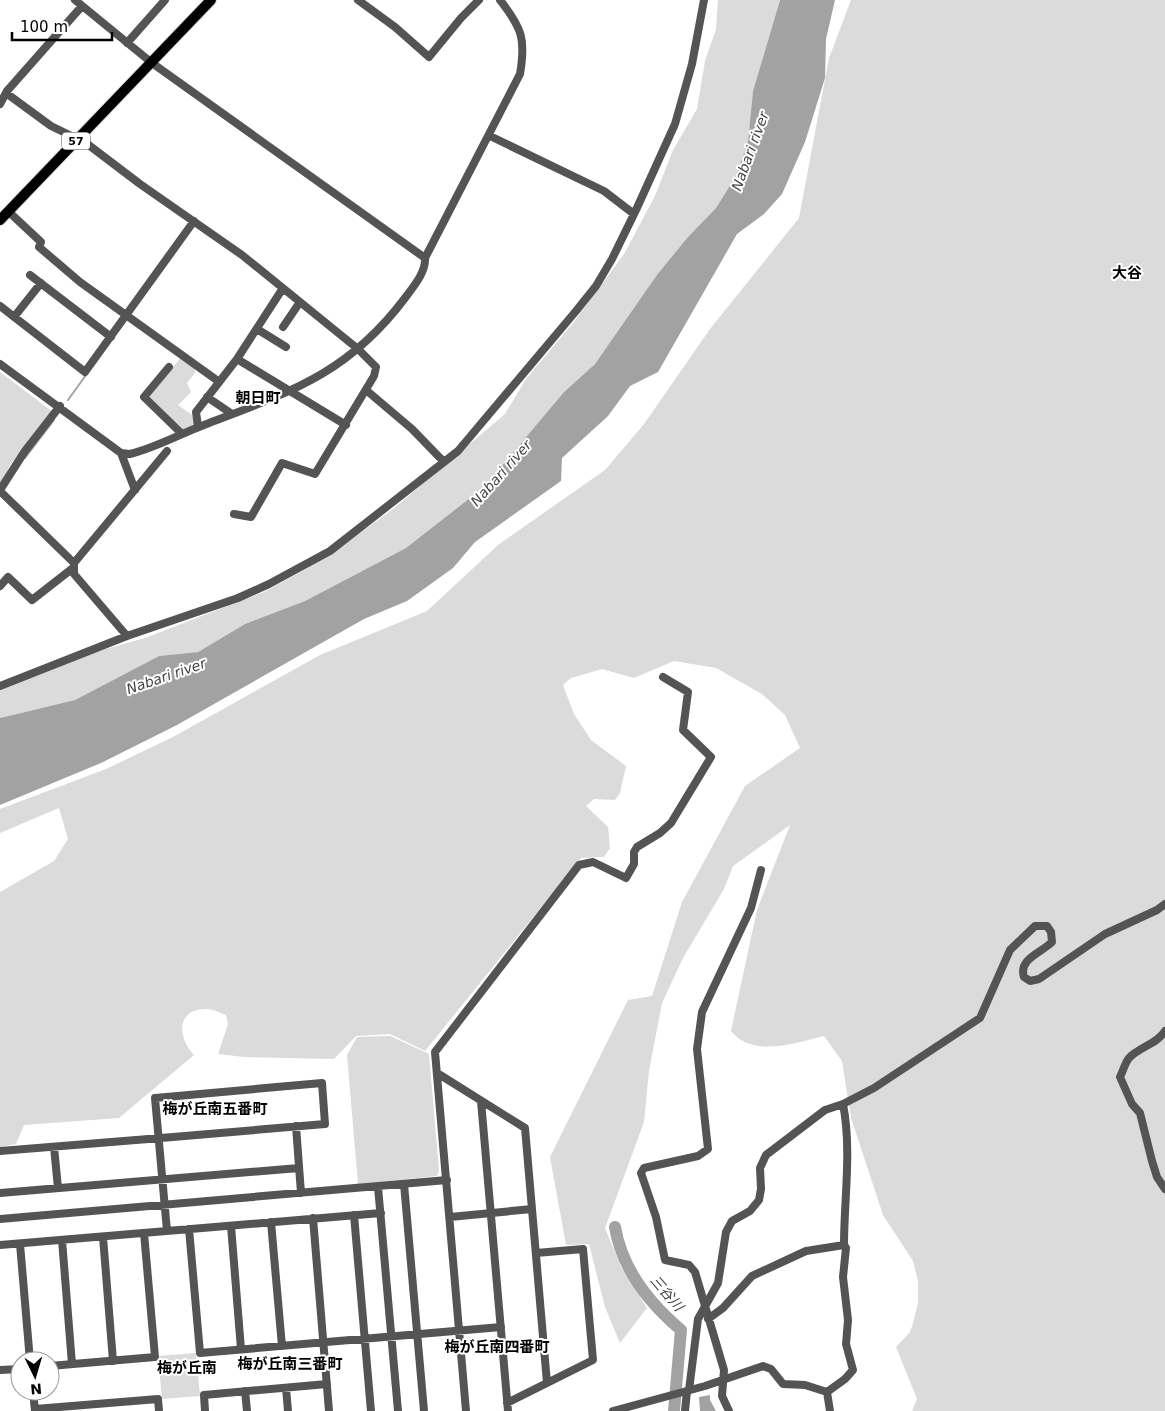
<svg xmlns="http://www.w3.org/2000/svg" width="1165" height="1411" font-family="'DejaVu Sans','Noto Sans JP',sans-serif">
<rect width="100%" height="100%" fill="#fff"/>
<!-- green -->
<path fill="#dbdbdb" d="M718 0H780L753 91 748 141 736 176 716 208 688 237 595 364 564 392 484 487 406 548 305 601 245 624 198 652 159 656 75 700 0 718V689L52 670 92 653 145 638 264 592 297 574 329 555 393 509 505 414 526 379 573 323 624 254 655 196 673 150 697 109 705 61 716 29Z
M851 0H1165V1411H912L917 1399 896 1347 910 1332 913 1323 918 1303V1281L913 1261 883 1215 851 1118 842 1061 824 1036C796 1043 752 1058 731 1031L757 910 790 825 733 866 724 889 683 958 662 1003 649 1071 644 1122 605 1228 621 1267 647 1308 620 1343 605 1307 589 1244 566 1245 550 1157 628 1000 652 996 682 902 745 786 800 748 785 715 762 694 716 668 674 661 634 678 602 669 571 678 563 685 574 714 591 740 626 766 620 793 615 800 594 799 586 806 608 827 610 848 604 857 581 858 425 1051 390 1034 356 1036 334 1059 244 1057 218 1054 228 1024 226 1015C220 1013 213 1009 207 1009 176 1008 177 1038 194 1055L119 1118 24 1125 16 1144 0 1147V892L54 861 68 839 59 808 0 833V809L106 769 173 737 320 655 427 611 498 545 605 470 644 424 710 329 799 218 829 58Z
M182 356 195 367V373L187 383 191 392 178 405 192 415 195 427 182 431 149 397Z
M0 372 53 412 10 465 0 485Z
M390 1036 429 1054 439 1171 437 1176 358 1184 347 1055 357 1037Z
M196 1353 200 1396 162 1399 158 1356Z"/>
<!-- water -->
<path fill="#a2a2a2" d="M780 0H835L826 39 825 78 805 142 782 194 764 214 737 234 658 372 630 386 608 416 562 458 561 481 475 542 453 568 407 601 364 619 177 725 101 763 0 805V718L75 700 159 656 198 652 245 624 305 601 406 548 484 487 564 392 595 364 657 275 688 237 716 208 736 176 748 141 753 91Z
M710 1395V1400L716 1411H700L699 1397Z"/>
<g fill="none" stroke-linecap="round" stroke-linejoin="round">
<!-- stream -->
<path stroke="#a2a2a2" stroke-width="2" d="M68 400 86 375
M25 458 54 420"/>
<!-- river -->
<path stroke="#a2a2a2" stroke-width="12" d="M615 1227C622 1269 649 1303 681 1330L674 1411"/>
<defs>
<path id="major" d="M0 220 211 0"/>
</defs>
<!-- major casing -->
<use href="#major" stroke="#dbdbdb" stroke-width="12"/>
<!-- minor -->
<path stroke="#545454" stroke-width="8" d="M75 0 152 63 425 258
M358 0 395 27 429 57 461 18 479 0
M127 43 165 0
M6 93 51 126 86 143 140 184 242 255 358 349 376 367 374 376 315 474 282 463 251 517 234 514
M0 104 7 91 82 6
M490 136 604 191 634 214
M9 212 41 242 39 247 80 282 218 381
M30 275 111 337
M0 306 85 372 194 221
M14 317 41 283
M283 327 300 302
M257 329 286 347
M237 359 346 425
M0 364 121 453 130 454C155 448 180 434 204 425 290 392 348 374 405 298 414 286 426 272 425 258L520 74C526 39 522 28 500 0
M169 367 144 397 182 434
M366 390 412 429 444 462
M207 397 232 414
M198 427 196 412 237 359 283 288
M121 453 135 490
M0 490 25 451 60 406
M0 491 74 563
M0 586 8 577 32 600 73 568
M127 636 74 574V563L167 451
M0 686 127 636 238 598 269 584 330 551 458 451 576 311 596 286 612 259 636 210 675 124 692 64 704 0
M1165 1031C1157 1044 1139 1047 1129 1058 1125 1063 1123 1071 1120 1077L1132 1104 1140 1113 1152 1161 1157 1177 1165 1189
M437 1073 525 1128 547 1383
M481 1101 508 1411
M296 1126 301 1193
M54 1147 58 1188
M0 1151C108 1142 217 1134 325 1124L322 1083 155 1098C159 1142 163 1187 167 1231
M404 1184 424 1411
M378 1187 398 1411
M0 1193 299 1168
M354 1215 371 1411
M450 1217 532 1209
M313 1218 329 1411
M0 1219 447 1180
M271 1222 282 1346
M231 1226 241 1349
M189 1229 200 1353 501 1327
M103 1237 113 1361
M62 1240 72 1364
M20 1244 30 1361
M0 1245 381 1213
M708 1319 723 1308 752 1276 806 1251 844 1245
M50 1366 155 1357 144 1233
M0 1370 20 1369
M286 1388 288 1411
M689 1390 698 1319 718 1283 726 1232 732 1221 750 1211 759 1200 761 1189 760 1168 766 1155 825 1110 843 1104 874 1088 980 1018 1010 950 1035 926H1047L1051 932 1052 942C1041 953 1018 959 1024 977L1030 981 1039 979 1105 934 1157 910 1165 904
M33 1391 35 1411
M245 1391 247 1411
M827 1392 845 1379 853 1370 846 1344 848 1320 843 1277 846 1248 844 1245C844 1199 852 1150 843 1104
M827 1392 830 1411
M507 1403 593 1360 583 1249 536 1253
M35 1409 158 1399 159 1411
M205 1411 204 1395 327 1384
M466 1411 435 1052 579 865 593 862 626 878 634 864V852L637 847 660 833 671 823 711 757 683 730 688 692 663 677
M613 1411 705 1386 763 1366 771 1369 783 1384 805 1385 827 1392
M685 1411 687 1391
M729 1411 722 1396 724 1370 695 1272 689 1265 665 1260 656 1217 641 1173 644 1168 698 1156 708 1149 697 1049 702 1012 751 908 761 870"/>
<!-- major -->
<use href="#major" stroke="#000" stroke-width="10"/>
</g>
<g text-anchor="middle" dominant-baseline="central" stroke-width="4" stroke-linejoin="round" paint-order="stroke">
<!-- shield labels -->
<rect fill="#fff" stroke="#4c4c4c" stroke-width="1" x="62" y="132.5" width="28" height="17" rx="4"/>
<g font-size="11" font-weight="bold" fill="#000">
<text x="76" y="141">57</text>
</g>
<!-- water labels -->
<g font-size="14" font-style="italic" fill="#434343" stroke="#fff">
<text transform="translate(750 151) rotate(-70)">Nabari river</text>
<text transform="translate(501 473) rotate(-48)">Nabari river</text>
<text transform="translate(166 676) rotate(-19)">Nabari river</text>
<text transform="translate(667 1293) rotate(49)">三谷川</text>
</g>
<!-- quarter labels -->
<g font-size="15" font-weight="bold" fill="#000" stroke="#fff">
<text x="1127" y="273">大谷</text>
<text x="258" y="398">朝日町</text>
<text x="215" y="1109">梅が丘南五番町</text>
<text x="497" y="1347">梅が丘南四番町</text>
<text x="290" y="1364">梅が丘南三番町</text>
<text x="187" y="1368">梅が丘南</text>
</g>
</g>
<!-- north arrow -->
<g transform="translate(35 1376) rotate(175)"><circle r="24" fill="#ffffff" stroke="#999999"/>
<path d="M0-4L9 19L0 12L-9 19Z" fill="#000000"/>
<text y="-8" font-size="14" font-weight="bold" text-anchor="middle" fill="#000000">N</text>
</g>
<!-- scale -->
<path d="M12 32v8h100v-8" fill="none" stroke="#000000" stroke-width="2.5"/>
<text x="20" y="32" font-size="15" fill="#000000" stroke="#ffffff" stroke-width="4" paint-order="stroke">100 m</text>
</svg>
